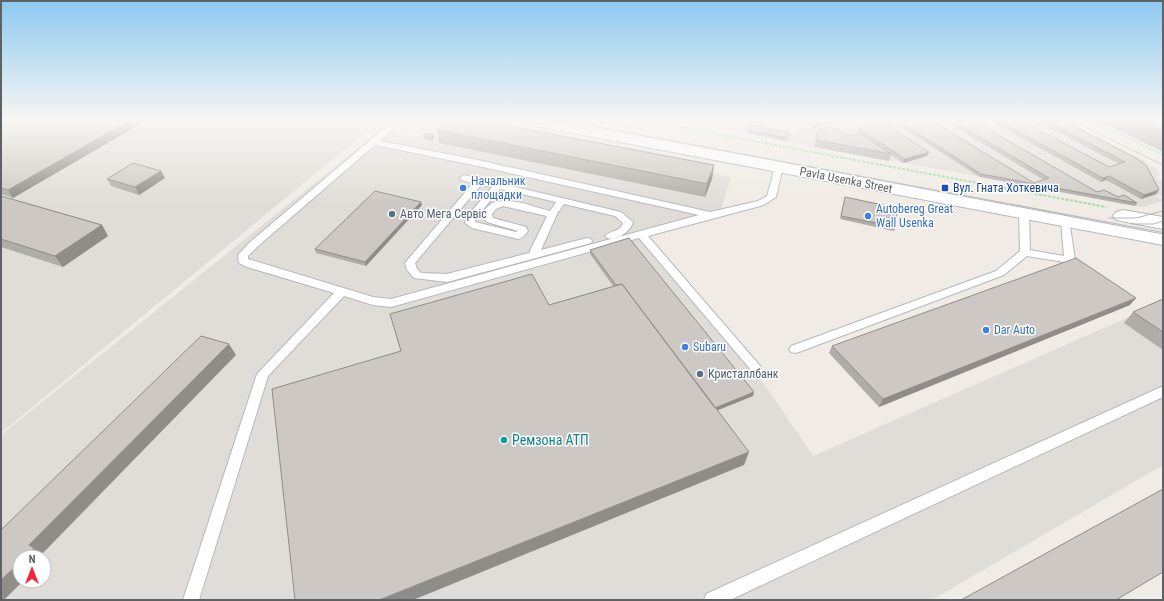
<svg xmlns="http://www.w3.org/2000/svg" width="1164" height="601" font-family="'Roboto Condensed',sans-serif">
<rect width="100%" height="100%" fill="#f0ebe4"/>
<!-- industrial -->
<path fill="#e0ddd8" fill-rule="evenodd" d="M1 120H351L374 125 1 433Z
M673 120H793L788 136 811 120H1062L1148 162 1145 163 1155 168 1160 174 1156 178 1163 182V195L1156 196 1163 200V201L1142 207Z
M448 121 731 177 721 209 644 232 767 388 813 456 1163 302V465L932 600H1V435L382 129 429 139ZM20 557H44V581H20Z"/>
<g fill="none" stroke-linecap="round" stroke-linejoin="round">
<defs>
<path id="lane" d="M394 120H403L380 141 478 160 710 212 758 201 767 196 775 167 776 165H782L783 167 776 197 764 205 648 236 761 367 759 370 755 372 751 370 639 238 391 307 373 305 344 296 268 376 199 600H183L257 374 334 293 247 267 239 263 238 255 249 243ZM375 145 478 166 699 215 391 299 373 297 248 259V256L257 247Z
M624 120H632L629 126H626L622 124Z
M464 175 621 212 633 222C630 232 617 241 607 238L605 236C611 230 620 232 623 223L615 216 564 204 557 214 541 250 587 238 591 239 592 241 591 243 447 282 414 278 407 270 405 263 473 183 461 180 460 178ZM481 185 492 187 466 218 465 223 472 228 518 239C522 238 525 235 528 231L526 227 493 218 492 214 496 209 503 206 547 216 529 253 447 274 421 273 417 269 415 263ZM500 189 556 202 550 211C531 206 488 188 482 217L487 222 518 231 516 232 475 222 476 218Z
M1024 210 1029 213 1030 250 1064 256 1061 221 1063 219H1069L1075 260 1074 262 1070 263 1027 256 1004 275 799 352 795 353 791 352 789 349 791 346 996 271 1020 251 1019 213Z
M1161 387 1163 388V397L730 600H704L706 594Z"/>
<path id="street" d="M522 120H556L1163 233V245L530 125 524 123Z
M1123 210 1163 217V229L1116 220 1113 216 1116 212Z"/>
</defs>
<!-- lane casing -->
<use href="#lane" stroke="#b5b8bc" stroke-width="2"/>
<!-- street casing -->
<use href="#street" stroke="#b5b8bc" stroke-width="2"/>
<!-- path -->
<path stroke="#a1dca5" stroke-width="2" stroke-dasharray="3 1.5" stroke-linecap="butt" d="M506 120 513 122
M641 120 1106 207
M1092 120 1163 155"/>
<!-- lane -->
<use href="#lane" fill="#fff" fill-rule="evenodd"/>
<!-- street -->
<use href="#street" fill="#fff" fill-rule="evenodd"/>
<!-- tram -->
<path stroke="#b3b4b5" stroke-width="1" d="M562 120 1163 234
M1071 120 1163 165
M1109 218H1136L1163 211
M1132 224H1154L1163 221"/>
</g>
<!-- wall -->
<path fill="#b0aca8" d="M1 120H147L13 198 1 194Z
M834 120 814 128 806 124 807 121Z
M890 120H930L1034 183 1044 180 943 120H972L1097 192 1137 203 1135 206 980 177Z
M989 120H1020L1109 167 1119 164 1035 120H1062L1136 158 1159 190 1156 194 1141 199 1106 180 1101 182Z
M1097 120H1163V152Z
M859 129 927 156 903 163 891 155 889 161 814 147 816 140 835 130 848 136 860 134 857 132Z
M437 130 714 165 712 179 705 197 439 143Z
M748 130 788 136 786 141 747 133Z
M423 136 434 138 432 141 424 139Z
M161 171 165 178 139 195 111 186 107 179Z
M1 196 102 225 108 236 63 267 1 247Z
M845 197 896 227 894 231 840 219Z
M422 205 366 266 316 253 315 249Z
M590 250 753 396 717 410 744 465 401 351 390 314 549 305 613 286 590 254Z
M1163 299V350L1124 323 1133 312Z
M1130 305 879 407 829 353 832 346Z"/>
<!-- shaded-wall -->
<path fill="#908c88" d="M131 120H147L13 198 8 190Z
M826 120H834L814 128 815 125Z
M434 135V138L432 141 431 137Z
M929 152 927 156 903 163 905 159Z
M714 165 712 179 705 197 707 184Z
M161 171 165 178 139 195 135 187Z
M1109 176 1106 180 1101 182 1103 178Z
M1159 190 1156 194 1141 199 1144 195Z
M421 202 422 205 366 266 365 262Z
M102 225 108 236 63 267 55 256Z
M1136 298 1130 305 879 407 883 399Z
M229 344 236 355 42 554 46 558 44 560V557H25L29 545Z
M754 392 753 396 706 415 707 411Z
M749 452 744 465 413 600H379Z
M20 562V581H23L4 600H1V580Z"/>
<!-- building -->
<path fill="#cdc8c3" stroke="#908c88" d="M1 120H131L8 190 1 188Z
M448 120H478L714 165 707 184 437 130Z
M808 120H826L815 125 807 121Z
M897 120H930L1034 183 1049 178 951 120H972L1097 192 1104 190 1118 197 1124 195 1137 203 981 174Z
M997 120H1020L1109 167 1125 162 1044 120H1062L1136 158 1146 165 1159 190 1144 195 1109 176 1103 178Z
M1142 120H1163V130Z
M882 122 929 152 905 159 859 129Z
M751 125 789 133 787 138 748 130Z
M830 127 835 130 838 129 848 136 860 134 891 154 816 140 818 131Z
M426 133 434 135 431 137 423 136Z
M133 163 161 171 135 187 107 179Z
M375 191 421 202 365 262 315 249Z
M1 196 102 225 55 256 1 239Z
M845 197 897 208 896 227 841 216Z
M629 238 754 392 715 408 622 284 616 285 590 250Z
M1076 258 1136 298 883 399 832 346Z
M532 274 549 305 622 284 749 452 379 600H295L272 389 401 351 390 314Z
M1163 299V332L1133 312Z
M201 336 229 344 29 545 34 548 25 557H20V562L1 580V530Z
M1163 489V572L1116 600H961Z"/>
<!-- sky -->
<linearGradient id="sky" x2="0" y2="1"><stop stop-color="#8dc9f1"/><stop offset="0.59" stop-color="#f8f6f3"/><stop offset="1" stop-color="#f8f6f3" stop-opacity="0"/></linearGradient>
<rect width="1164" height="204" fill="url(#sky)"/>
<!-- markers -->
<g fill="#3f7fe0" stroke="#fff" stroke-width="1.5">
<circle cx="463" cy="188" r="4"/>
<circle cx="868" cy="216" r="4"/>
<circle cx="986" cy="330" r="4"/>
<circle cx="685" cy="347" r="4"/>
</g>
<rect fill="#1a4fb4" stroke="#fff" stroke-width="1.5" x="941" y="184" width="8" height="8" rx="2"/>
<g fill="#5c6f8a" stroke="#fff" stroke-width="1.5">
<circle cx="392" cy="214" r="4"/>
<circle cx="700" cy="374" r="4"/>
</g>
<circle fill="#0f9aa8" stroke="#fff" stroke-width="1.5" cx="504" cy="440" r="4"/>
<g text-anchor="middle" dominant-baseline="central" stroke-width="3" stroke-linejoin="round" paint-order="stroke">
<!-- street labels -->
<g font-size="12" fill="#5c6266" stroke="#fff">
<text transform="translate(846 180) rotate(11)">Pavla Usenka Street</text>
</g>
<!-- shop labels -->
<g font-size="12" fill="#366cbe" stroke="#fff" text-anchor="start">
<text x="471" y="181">Начальник<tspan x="471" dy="14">площадки</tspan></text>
<text x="876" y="209">Autobereg Great<tspan x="876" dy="14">Wall Usenka</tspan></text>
<text x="994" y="330">Dar Auto</text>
<text x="693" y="347">Subaru</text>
</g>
<!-- transit labels -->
<g font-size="12" fill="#164399" stroke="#fff" text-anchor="start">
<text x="953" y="188">Вул. Гната Хоткевича</text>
</g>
<!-- service labels -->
<g font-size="12" fill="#4e5e75" stroke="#fff" text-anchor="start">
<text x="400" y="214">Авто Мега Сервіс</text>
<text x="708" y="374">Кристаллбанк</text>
</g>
<!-- near-culture labels -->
<g font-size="14" fill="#0d838f" stroke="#fff" text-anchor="start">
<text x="512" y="440">Ремзона АТП</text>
</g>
</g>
<!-- border -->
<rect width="1164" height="601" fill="none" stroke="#5c6266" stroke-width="4"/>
<!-- north arrow -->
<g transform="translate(32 569)"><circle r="19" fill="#ffffff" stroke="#bec0c2"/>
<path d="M0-3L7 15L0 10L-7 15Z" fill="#f5253c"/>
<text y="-6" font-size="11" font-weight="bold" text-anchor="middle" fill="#5c6266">N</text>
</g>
</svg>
